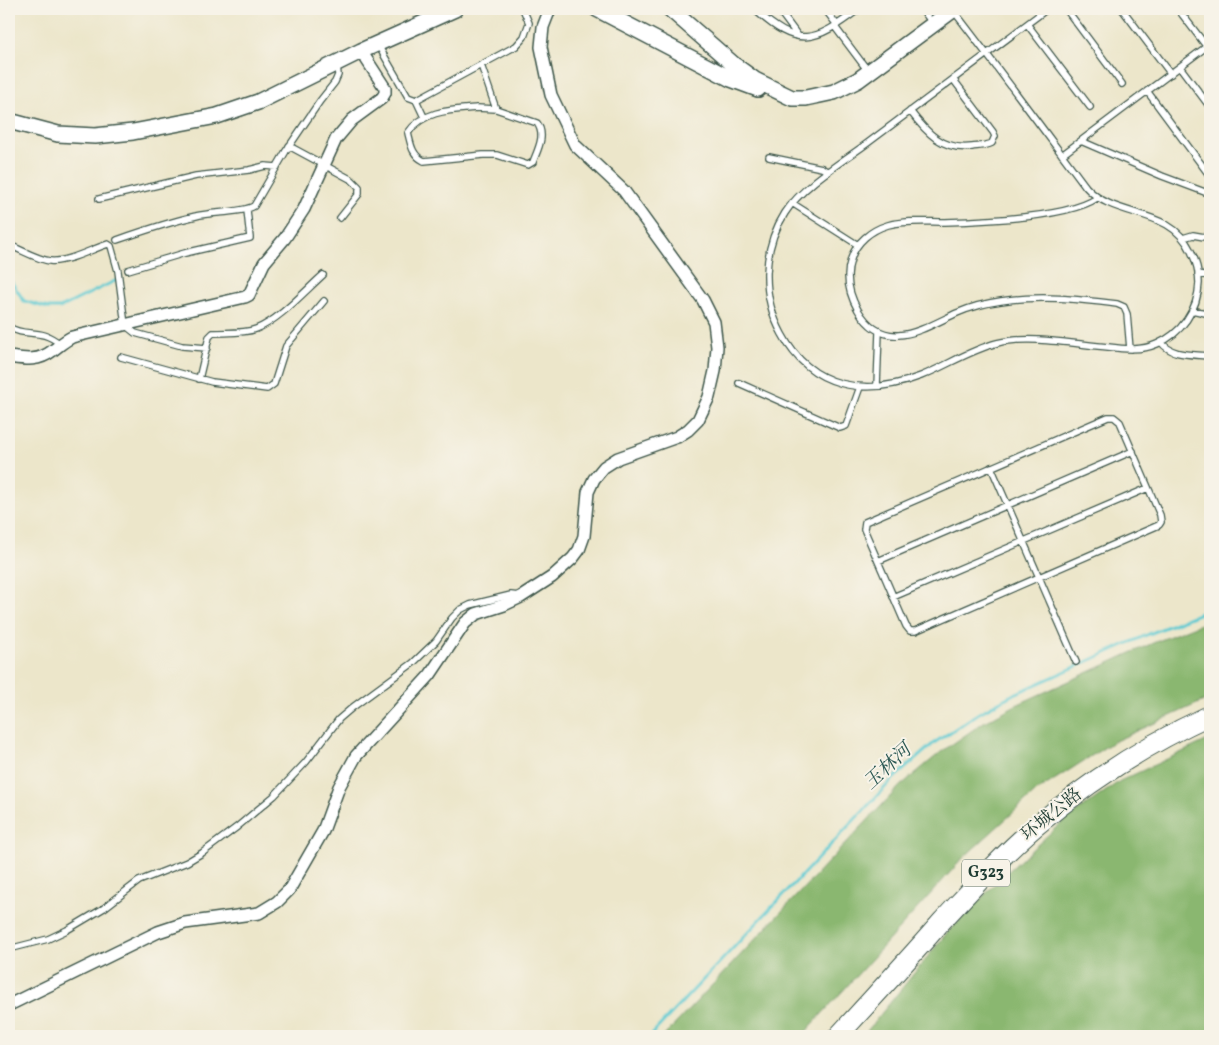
<svg xmlns="http://www.w3.org/2000/svg" width="1219" height="1045" font-family="Vollkorn,'Noto Serif SC',serif">
<rect width="100%" height="100%" fill="#f7f3e8"/>
<filter id="ink" filterUnits="userSpaceOnUse"><feTurbulence type="fractalNoise" baseFrequency=".02" numOctaves="2"/><feDisplacementMap in="SourceGraphic" scale="10" xChannelSelector="R" yChannelSelector="G"/><feConvolveMatrix kernelMatrix="1 2 1 2 8 2 1 2 1" color-interpolation-filters="sRGB"/></filter>
<filter id="wash" filterUnits="userSpaceOnUse"><feTurbulence type="fractalNoise" baseFrequency=".0096" numOctaves="4" result="noise"/><feDisplacementMap in="SourceGraphic" scale="20" xChannelSelector="R" yChannelSelector="G"/><feGaussianBlur stdDeviation="1.12" result="paint"/><feColorMatrix in="noise" values="0 0 0 0 0 0 0 0 0 0 0 0 0 0 0 0 0 1.4 0 .05"/><feComposite in="paint" operator="in"/></filter>
<g filter="url(#wash)">
<rect width="100%" height="100%" fill="#ece6ca"/>
<!-- forest -->
<path fill="#8ab76f" stroke="#547a52" d="M1210 620V698L1113 742 1037 791 964 857 802 1036H664L900 786 941 752 984 722 1014 706 1153 643Z
M1210 739V1036H863L946 934 1001 878 1061 823 1120 781Z"/>
<g fill="none" stroke-linecap="round" stroke-linejoin="round">
<!-- stream -->
<path stroke="#5dcad2" stroke-width="3" d="M9 278 24 301 48 308H60L117 280
M650 1036 893 779 934 743 979 713 1010 696 1149 634 1210 609"/>
</g>
</g>
<g filter="url(#ink)">
<g fill="none" stroke-linecap="round" stroke-linejoin="round">
<defs>
<path id="service" d="M754 9C798 49 814 43 859 9
M778 9 798 36
M825 9 837 25
M922 9 932 23
M1066 9 1122 84
M1122 9 1171 74
M1178 9 1207 47
M953 10C998 68 1042 128 1086 187 1116 221 1169 205 1191 251 1196 261 1199 272 1199 283 1198 310 1181 334 1157 344 1141 351 1124 349 1108 347 1074 344 1029 335 997 343 970 350 946 366 921 376 866 397 811 389 782 334 761 296 762 249 785 213 803 185 842 162 869 142 929 97 988 53 1047 9
M1027 24 1090 107
M835 27 868 71
M378 45 408 97 416 100 516 46 524 37 529 23 523 9
M481 65 496 109
M1180 67 1210 107
M1147 91 1210 176
M416 100 424 117
M477 108 496 109 537 123C546 135 538 149 533 162L528 165 497 155H483L424 161C412 155 411 145 408 133 423 110 452 110 477 108Z
M910 111C926 132 943 151 972 147 979 146 986 146 992 143L995 136 993 132 953 79
M1081 141 1162 176 1210 194
M289 146 352 180 359 187V194L340 218
M1062 155 1210 44
M769 157 822 168 828 172
M1097 198C1068 218 981 221 945 222 926 222 906 220 888 225 871 230 856 242 851 259 845 276 849 294 858 310 885 355 922 329 957 313 971 307 986 303 1001 301 1040 295 1078 299 1117 304L1124 307 1127 314 1130 349
M99 199 196 176 249 170 265 166 277 167
M792 203 858 245
M1183 238 1193 235 1210 238
M117 240C143 231 169 222 196 216 212 212 242 213 254 206L286 151 320 101 335 82 338 75 337 65
M9 245C22 250 36 259 50 261 66 263 92 249 108 244L111 246 118 271 125 325 135 333 182 346 207 348
M128 270 185 253 250 238 247 210
M1198 274 1210 276
M1192 310 1210 314
M9 327C26 338 40 327 60 344
M1161 342C1172 357 1193 354 1210 356
M121 357 212 382 267 389 274 384 286 346 324 301
M199 379 209 337 213 333C226 332 243 334 256 329 279 320 304 292 323 275
M739 383 840 428 846 426 860 387
M877 386 879 332
M1108 417H1114L1120 422 1160 515 1161 522 1159 525 915 631H910L906 626 864 529 865 522Z
M991 467 1076 662
M878 561 1133 451
M893 597 1148 488
M9 949 48 939 67 930 104 908 139 881 187 862 202 853 237 827 274 796 306 762 339 719 353 707 413 663 436 641 452 618 460 610 470 605 511 595 519 596"/>
<path id="minor" d="M9 357C24 359 38 362 52 351 59 346 64 341 72 337L245 297 249 295 264 263 285 238 304 209 336 139 352 120 382 98 385 93V88L361 51
M9 1005 158 932 185 923 259 913 277 902 289 890 323 831 339 787 356 756 430 675 465 623 476 614 504 605 521 597 552 577 573 558 579 550 584 536 588 492 594 479 604 467 618 458 677 437 688 430 698 420 709 397 715 371 717 347 714 322 703 300 624 191 575 145 551 95 541 47 543 27 550 9"/>
<path id="secondary" d="M597 9 731 79 758 89
M670 9 733 64 755 80 792 98H806L834 92 858 80 954 9
M9 121 58 134 95 136 133 132 217 116 258 102 361 51 455 9"/>
<path id="trunk" d="M838 1036C873 998 908 960 942 921 972 889 1001 856 1035 827 1088 782 1147 744 1210 715"/>
</defs>
<!-- service casing -->
<use href="#service" stroke="#3e564a" stroke-width="8"/>
<!-- minor casing -->
<use href="#minor" stroke="#3e564a" stroke-width="14"/>
<!-- secondary casing -->
<use href="#secondary" stroke="#3e564a" stroke-width="18"/>
<!-- trunk casing -->
<use href="#trunk" stroke="#3e564a" stroke-width="21"/>
<!-- service -->
<use href="#service" stroke="#fff" stroke-width="5.5"/>
<!-- minor -->
<use href="#minor" stroke="#fff" stroke-width="11"/>
<!-- secondary -->
<use href="#secondary" stroke="#fff" stroke-width="15"/>
<!-- trunk -->
<use href="#trunk" stroke="#fff" stroke-width="19"/>
</g>
</g>
<g text-anchor="middle" dominant-baseline="central" stroke-width="4" stroke-linejoin="round" paint-order="stroke">
<!-- shield labels -->
<rect fill="#f7f3e8" stroke="#60746a" stroke-width="1" x="962" y="859.5" width="48" height="27" rx="4"/>
<g font-size="16" font-weight="bold" fill="#1f3d34">
<text x="986" y="873">G323</text>
</g>
<!-- street labels -->
<g font-size="18" fill="#1f3d34" stroke="#f7f3e8">
<text transform="translate(1052 815) rotate(-39)">环城公路</text>
</g>
<!-- water labels -->
<g font-size="19" font-style="italic" fill="#2b5954" stroke="#f7f3e8">
<text transform="translate(888 767) rotate(-43)">玉林河</text>
</g>
</g>
<!-- margin -->
<rect width="1219" height="1045" fill="none" stroke="#f7f3e8" stroke-width="30"/>
</svg>
